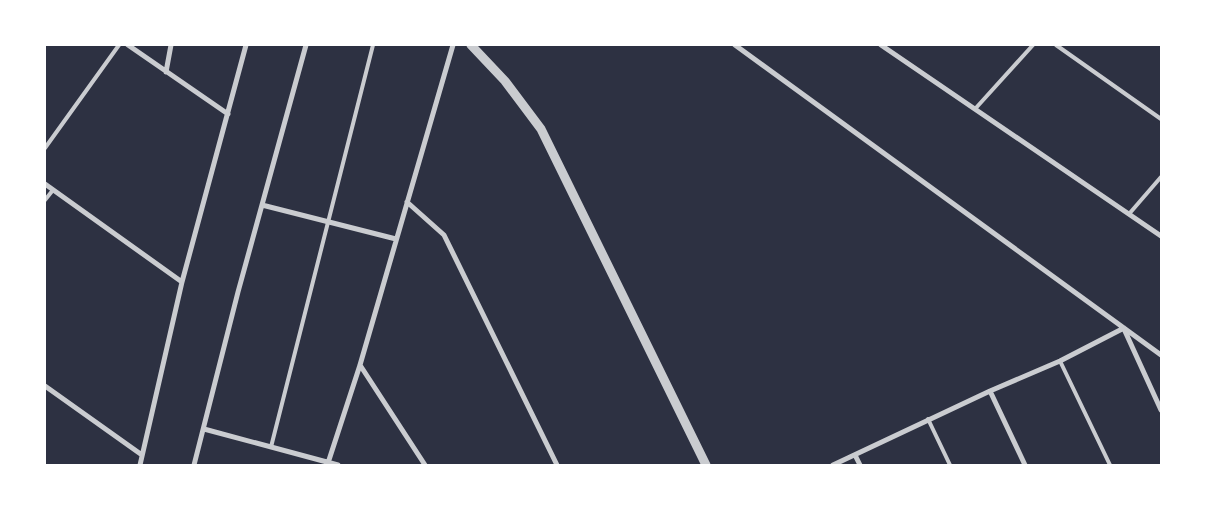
<svg xmlns="http://www.w3.org/2000/svg" width="1206" height="510" font-family="'Roboto Serif',serif">
<rect width="100%" height="100%" fill="#2d3142"/>
<g fill="none" stroke-linecap="round" stroke-linejoin="round">
<!-- service -->
<path stroke="#caccd0" stroke-width="4" d="M1056 45 1161 119
M975 109 1033 45
M45 148 119 45
M45 200 53 190
M1129 214 1161 177
M1060 361 1110 465
M928 419 950 465
M271 447 373 45"/>
<!-- minor -->
<path stroke="#caccd0" stroke-width="5" d="M128 45 228 114
M735 45 1161 355
M881 45 1161 236
M166 72 171 45
M45 184 182 282
M407 202 444 235 557 465
M262 205 396 239
M1124 329 1161 410
M360 365 425 465
M45 386 142 455
M990 391 1025 465
M204 429 338 465
M855 455 860 465
M328 463 360 365 453 45
M140 465 182 282 246 45
M194 465 238 292 306 45
M833 465 990 391 1060 361 1124 328"/>
<!-- tertiary -->
<path stroke="#caccd0" stroke-width="9" d="M471 45 505 81 541 129 706 465"/>
</g>
<!-- border -->
<rect width="1206" height="510" fill="none" stroke="#ffffff" stroke-width="92"/>
</svg>
